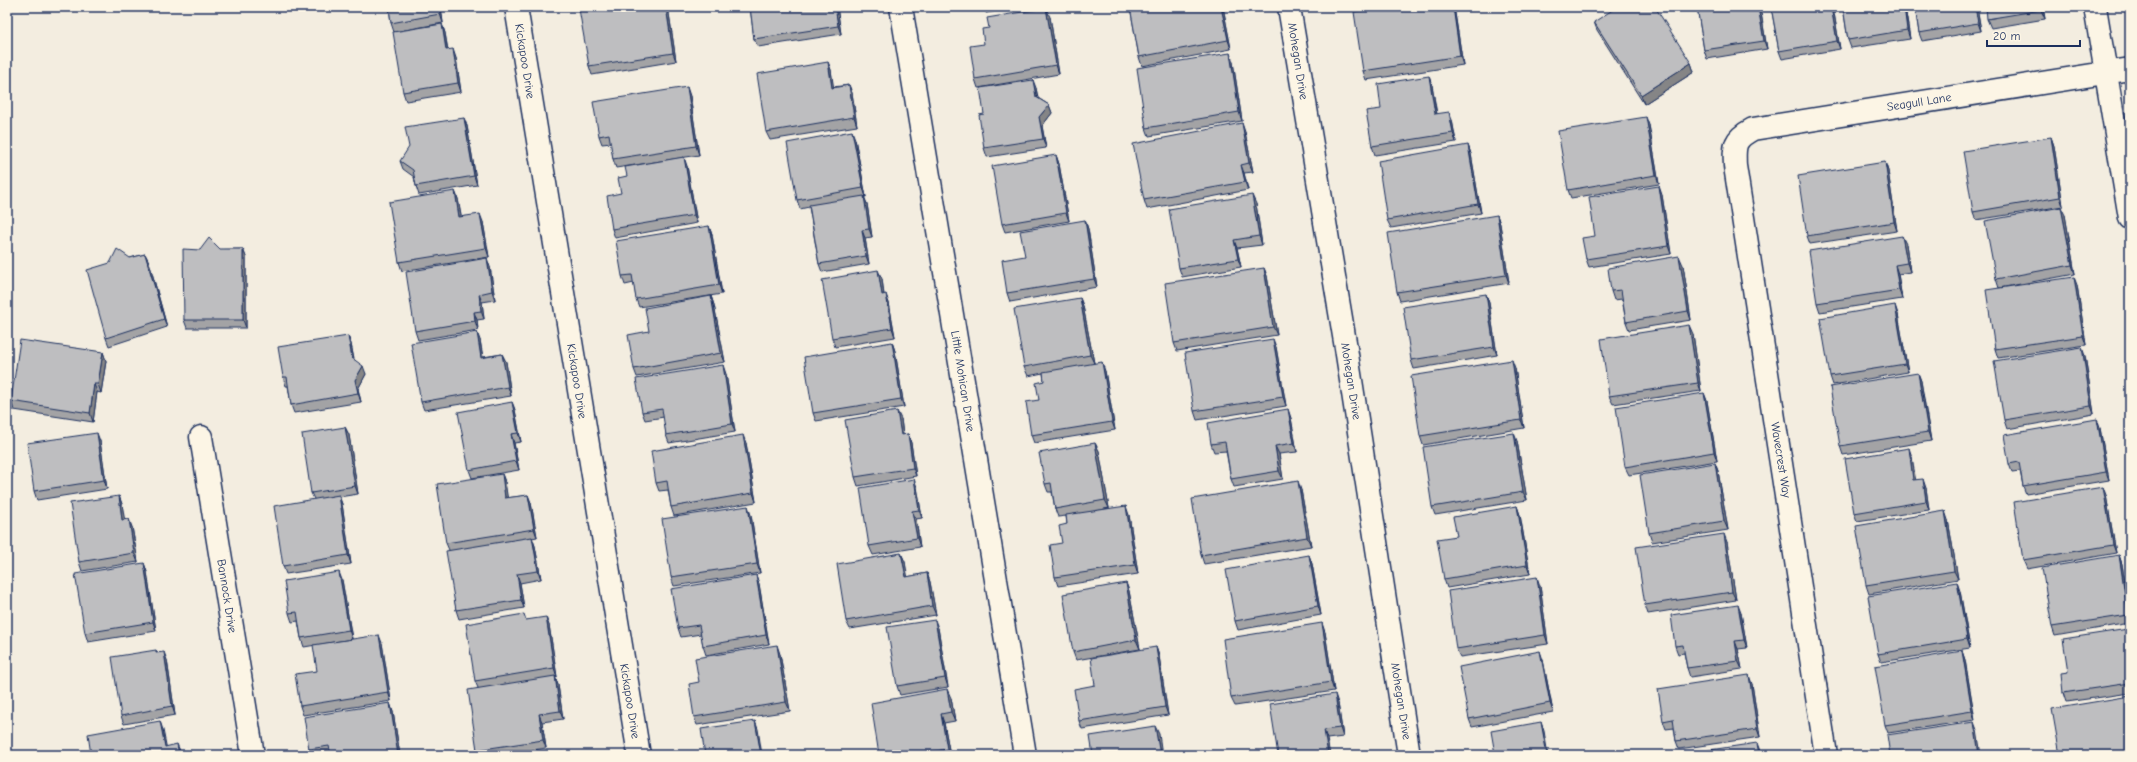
<svg xmlns="http://www.w3.org/2000/svg" width="2137" height="762" font-family="'Comic Neue',sans-serif">
<rect width="100%" height="100%" fill="#f3ede0"/>
<filter id="ink" filterUnits="userSpaceOnUse"><feTurbulence type="fractalNoise" baseFrequency=".025" numOctaves="2"/><feDisplacementMap in="SourceGraphic" scale="8" xChannelSelector="R" yChannelSelector="G"/><feConvolveMatrix kernelMatrix="1 2 1 2 8 2 1 2 1" color-interpolation-filters="sRGB"/></filter>
<g filter="url(#ink)">
<g fill="none" stroke-linecap="round" stroke-linejoin="round">
<defs>
<path id="minor" d="M516 7 639 755
M901 7 1025 755
M1289 7 1346 348 1409 755
M2095 7 2130 218
M201 437 253 755
M1826 755 1735 166C1734 145 1734 139 1753 129L2130 69"/>
</defs>
<!-- minor casing -->
<use href="#minor" stroke="#1b2f5e" stroke-width="25"/>
<!-- minor -->
<use href="#minor" stroke="#fcf5e5" stroke-width="22"/>
</g>
<!-- wall -->
<path fill="#a3a3a5" stroke="#1b2f5e" d="M389 7H441L443 23 394 32 391 23Z
M589 7H668L676 61 592 75 589 66Z
M750 7H837L841 34 758 47 754 39Z
M984 7H1020L986 13Z
M1130 7H1223L1231 49 1142 66 1139 57Z
M1454 7 1463 65 1366 80 1363 71Z
M1697 7H1760L1767 49 1707 59 1704 50Z
M1771 7H1833L1840 49 1782 59 1779 51Z
M1843 7H1905L1910 39 1851 48 1848 40Z
M1915 7H1977L1981 31 1922 41 1919 33Z
M2043 7 2045 19 1991 28 1987 19Z
M1050 17 1059 74 978 88 975 79 984 44Z
M1594 22 1691 63 1694 72 1644 104 1597 30Z
M442 24 445 33 448 50 456 58 461 92 406 101 403 92Z
M828 62 831 70 833 87 849 85 852 93 857 126 770 140 766 132Z
M1233 62 1242 121 1149 136 1146 128Z
M1432 85 1437 114 1452 120 1456 142 1375 155 1372 146 1381 109Z
M1036 88 1038 98 1049 105 1052 113 1042 126 1046 148 987 157 984 148V114Z
M690 96 699 155 616 168 613 159 611 143 602 144 599 136Z
M464 118 467 126 477 185 419 195 416 186 414 177 403 169 400 161Z
M1649 125 1659 184 1571 198 1568 190Z
M1245 132 1253 172 1244 173 1248 190 1147 209 1144 200Z
M2051 137 2054 146 2063 206 1976 220 1973 212Z
M855 139 866 197H864L867 204 872 237 865 238 869 264 822 272 819 264 809 207 800 209 797 200Z
M1468 145 1471 154 1481 213 1391 228 1387 220Z
M1056 155 1059 164 1069 221 1005 232 1002 224Z
M1885 162 1888 171 1897 231 1810 244 1807 236Z
M687 166 697 223 615 238 612 229 621 193Z
M455 191 458 199 461 217 483 222 489 257 402 271 399 262Z
M1662 195 1671 254 1589 267 1586 259 1595 236Z
M1256 204 1262 245 1237 248 1241 267 1182 277 1179 268Z
M1497 215 1500 224 1509 283 1400 301 1397 292Z
M2065 215 2075 274 1999 288 1996 279Z
M1085 220 1088 229 1097 287 1010 302 1007 293 1025 256Z
M709 226 712 235 722 294 639 307 636 299 634 283 625 285 622 276Z
M1906 244 1910 272 1898 274 1902 299 1820 312 1817 303Z
M243 249 246 257V328H187L184 320 200 250Z
M145 254 149 262 167 327 109 346 106 338 130 258Z
M1683 265 1691 320 1629 330 1626 322 1622 299 1614 300 1611 291Z
M490 267 495 300 482 302 484 319 477 320 478 330 418 340 415 331Z
M1264 268 1267 276 1277 335 1177 351 1174 343Z
M882 279 884 295 889 303 895 337 835 347 832 338Z
M2077 285 2086 345 1998 358 1995 349Z
M1486 294 1489 303 1497 355 1414 369 1411 360Z
M711 296 714 305 725 362 637 377 634 369 649 331Z
M1080 298 1083 306 1094 363 1105 371 1115 430 1034 443 1031 435 1039 400 1044 381 1043 373 1028 376 1024 367Z
M1898 314 1908 372 1833 385 1830 376Z
M1693 334 1701 391 1613 404 1609 396Z
M348 336 351 344 354 359 366 374 358 389 361 402 294 413 291 405 288 386H286L283 377Z
M480 340 483 357 502 354 506 362 511 396 424 410 421 402Z
M892 342 895 351 904 407 816 421 813 413Z
M1276 347 1286 406 1197 420 1194 411Z
M103 352 106 361 101 393 97 392 93 422 14 410 11 401Z
M2085 356 2094 414 2007 429 2004 420Z
M1515 368 1524 428 1423 445 1420 436Z
M1918 373 1921 381 1931 441 1843 455 1840 446Z
M726 374 735 432 669 443 666 435 664 417 645 420 642 412Z
M1704 393 1707 401 1717 461 1629 475 1625 467Z
M512 402 515 410 521 442 514 443 519 470 472 478 469 470Z
M1291 418 1297 452 1279 454 1283 479 1234 487 1231 479 1226 451 1214 452 1211 444Z
M901 419 903 435 908 434 911 443 916 476 858 486 855 477Z
M345 427 349 435 358 494 339 497 342 504 351 564 286 574 283 566 314 499 311 493Z
M2100 428 2109 480 2026 494 2023 486 2020 471 2012 472 2009 464Z
M100 441 107 489 37 500 34 491Z
M1517 441 1527 500 1435 515 1432 507Z
M746 443 756 502 674 516 671 507 668 490 659 491 656 483Z
M1095 443 1099 451 1109 508 1096 511 1129 515 1138 574 1058 586 1055 577 1067 524 1066 516 1058 517 1055 509 1052 492H1048L1045 484Z
M1912 457 1915 480 1926 488 1929 510 1857 521 1854 513Z
M1715 463 1718 471 1728 530 1652 542 1649 533Z
M502 474 505 482 507 498 528 495 531 503 537 537 532 538 535 546 541 579 520 583 524 608 459 619 456 610 449 550 446 543Z
M917 487 922 518 916 519 920 547 873 555 869 546Z
M1301 490 1311 546 1204 564 1201 555Z
M2106 495 2116 553 2027 569 2023 560Z
M119 496 122 504 124 520 132 527 138 562 82 571 79 562Z
M1517 506 1520 515 1530 574 1447 588 1444 579 1457 536Z
M751 515 760 573 674 586 671 577Z
M1948 520 1958 579 1869 594 1866 585Z
M1727 542 1736 600 1648 614 1645 605Z
M901 553 905 562 907 577 927 573 930 582 936 615 850 629 846 621Z
M1309 555 1312 564 1321 615 1238 630 1235 621Z
M2119 555 2122 564 2130 615V623L2055 636 2052 627Z
M144 563 147 572 156 631 88 642 85 633Z
M756 575 759 584 769 644 706 655 703 646 701 634 681 637 678 628Z
M342 580 352 639 304 647 301 638 298 621 292 622 289 613Z
M1126 583 1129 591 1140 649 1076 660 1073 652Z
M1540 586 1548 644 1460 657 1456 649Z
M1960 591 1970 648 1881 662 1878 654Z
M1741 613 1747 648 1738 649 1742 669 1690 677 1687 668 1684 653 1678 654 1675 646Z
M527 620 549 625 557 677H555L558 685 563 719 542 722 546 748 503 755H479L477 750 478 688 475 681Z
M938 628 948 687 900 695 897 686Z
M1325 632 1334 691 1235 706 1231 698Z
M2130 634V693L2066 702 2063 693 2068 672Z
M382 643 391 701 303 715 300 706 317 671Z
M1156 647 1159 656 1168 715 1082 729 1079 721 1095 685Z
M156 650 157 653 167 660 175 715 124 724 121 716Z
M1962 651 1965 660 1975 720 1888 733 1885 725Z
M780 654 790 711 697 725 694 717 699 682Z
M1543 660 1553 712 1472 727 1469 719Z
M1752 684 1760 737 1679 749 1676 741 1674 728 1666 729 1663 721Z
M951 698 955 721 944 723 950 755H879Z
M390 703 393 712 400 755H311L309 749Z
M1338 703 1343 737 1327 739 1278 755Z"/>
<!-- shaded-wall -->
<path fill="#858586" stroke="#1b2f5e" d="M439 7H441L443 23 440 14Z
M666 7H668L676 61 673 53Z
M835 7H837L841 34 838 26Z
M1221 7H1223L1231 49 1228 40Z
M1453 7H1454L1463 65 1460 56Z
M1758 7H1760L1767 49 1764 41Z
M1831 7H1833L1840 49 1837 41Z
M1904 7H1905L1910 39 1907 30Z
M1975 7H1977L1981 31 1978 23Z
M2041 7H2043L2045 19 2041 10Z
M1046 8 1050 17 1059 74 1056 65Z
M442 24 445 33 449 59 446 50Z
M453 49 456 58 461 92 458 83Z
M1230 53 1233 62 1242 121 1239 112Z
M828 62 831 70 835 96 832 88Z
M1691 63 1694 72 1644 104 1641 95Z
M1429 76 1432 85 1438 123 1435 114Z
M1033 80 1036 88 1039 105 1036 97Z
M849 85 852 93 857 126 854 117Z
M687 87 690 96 699 155 696 146Z
M1049 105 1052 113 1042 126 1046 148 1043 139 1039 117Z
M1449 112 1452 120 1456 142 1453 133Z
M1646 117 1649 125 1659 184 1656 175Z
M464 118 467 126 477 185 474 176Z
M1242 123 1245 132 1253 172 1249 163Z
M852 131 855 139 866 197 863 188Z
M2051 137 2054 146 2063 206 2060 197Z
M1468 145 1471 154 1481 213 1478 204Z
M1056 155 1059 164 1069 221 1066 213Z
M684 157 687 166 697 223 694 215Z
M1885 162 1888 171 1897 231 1894 222Z
M1241 165 1244 173 1248 190 1245 182Z
M1659 186 1662 195 1671 254 1668 246Z
M455 191 458 199 463 226 459 217Z
M1252 195 1256 204 1262 245 1259 236Z
M864 196 867 204 872 237 869 229Z
M2061 207 2065 215 2075 274 2072 265Z
M480 214 483 222 489 257 486 248Z
M1497 215 1500 224 1509 283 1506 275Z
M1085 220 1088 229 1097 287 1094 279Z
M709 226 712 235 722 294 719 285Z
M862 230 865 238 869 264 866 256Z
M1902 236 1906 244 1910 272 1907 263Z
M1234 240 1237 248 1241 267 1238 259Z
M243 249 246 257V328L243 320Z
M145 254 149 262 167 327 164 319Z
M1679 256 1683 265 1691 320 1688 311Z
M487 258 490 267 495 300 492 291Z
M1895 265 1898 274 1902 299 1899 290Z
M1264 268 1267 276 1277 335 1273 327Z
M878 270 882 279 885 304 882 295Z
M2074 277 2077 285 2086 345 2083 336Z
M479 294 482 302 484 319 481 311Z
M886 294 889 303 895 337 892 328Z
M1486 294 1489 303 1497 355 1494 347Z
M711 296 714 305 725 362 721 353Z
M1080 298 1083 306 1094 363 1090 355Z
M1895 305 1898 314 1908 372 1905 364Z
M474 312 477 320 478 330 475 321Z
M1689 325 1693 334 1701 391 1698 383Z
M477 332 480 340 484 366 481 358Z
M348 336 351 344 355 367 352 358Z
M1273 339 1276 347 1286 406 1283 397Z
M892 342 895 351 904 407 901 399Z
M2082 347 2085 356 2094 414 2091 406Z
M103 352 106 361 101 393 98 384Z
M502 354 506 362 511 396 508 387Z
M1512 360 1515 368 1524 428 1521 420Z
M1102 362 1105 371 1115 430 1112 422Z
M723 365 726 374 735 432 732 424Z
M363 366 366 374 358 389 361 402 358 393 355 380Z
M1918 373 1921 381 1931 441 1928 432Z
M94 384 97 392 93 422 90 413Z
M1704 393 1707 401 1717 461 1714 452Z
M512 402 515 410 521 442 518 433Z
M1288 409 1291 418 1297 452 1294 443Z
M897 411 901 419 904 444 901 435Z
M2097 419 2100 428 2109 480 2106 472Z
M345 427 349 435 358 494 355 486Z
M97 433 100 441 107 489 104 480Z
M1514 433 1517 441 1527 500 1523 492Z
M511 434 514 443 519 470 516 461Z
M908 434 911 443 916 476 913 468Z
M743 435 746 443 756 502 753 493Z
M1095 443 1099 451 1109 508 1105 500Z
M1275 446 1279 454 1283 479 1279 471Z
M1909 448 1912 457 1917 489 1913 480Z
M1715 463 1718 471 1728 530 1724 521Z
M502 474 505 482 509 507 505 498Z
M914 479 917 487 922 518 919 510Z
M1923 479 1926 488 1929 510 1926 501Z
M1298 481 1301 490 1311 546 1307 537Z
M2103 487 2106 495 2116 553 2113 545Z
M339 495 342 504 351 564 348 555Z
M528 495 531 503 537 537 534 529Z
M119 496 122 504 126 528 122 520Z
M748 506 751 515 760 573 757 564Z
M1126 506 1129 515 1138 574 1135 565Z
M1517 506 1520 515 1530 574 1527 565Z
M912 511 916 519 920 547 917 538Z
M1945 511 1948 520 1958 579 1954 571Z
M129 519 132 527 138 562 134 553Z
M1724 534 1727 542 1736 600 1732 592Z
M532 537 535 546 541 579 538 571Z
M901 553 905 562 909 585 906 577Z
M1309 555 1312 564 1321 615 1318 606Z
M2119 555 2122 564 2130 615V620L2128 615Z
M144 563 147 572 156 631 153 622Z
M339 572 342 580 352 639 349 630Z
M927 573 930 582 936 615 932 606Z
M517 574 520 583 524 608 521 600Z
M756 575 759 584 769 644 766 635Z
M1537 577 1540 586 1548 644 1545 635Z
M1957 582 1960 591 1970 648 1967 639Z
M1126 583 1129 591 1140 649 1136 640Z
M1738 605 1741 613 1747 648 1744 640Z
M546 617 549 625 557 677 554 668Z
M935 620 938 628 948 687 945 678Z
M1322 623 1325 632 1334 691 1331 682Z
M379 635 382 643 391 701 388 692Z
M1735 641 1738 649 1742 669 1738 661Z
M777 645 780 654 790 711 786 702Z
M1156 647 1159 656 1168 715 1165 707Z
M1540 651 1543 660 1553 712 1550 703Z
M1962 651 1965 660 1975 720 1972 711Z
M164 652 167 660 175 715 172 706Z
M1749 675 1752 684 1760 737 1757 729Z
M555 676 558 685 563 719 560 711Z
M947 689 951 698 955 721 951 712Z
M1335 694 1338 703 1343 737 1340 728Z
M390 703 393 712 400 755H398Z
M539 714 542 722 546 748 543 740Z
M941 714 944 723 950 755 947 749Z
M160 721 163 730 168 755 165 747Z
M755 721 758 729 762 755H761Z
M1541 722 1544 731 1548 755H1547Z
M1974 722 1977 730 1981 755H1979Z
M1155 726 1159 734 1162 755H1160Z
M1324 730 1327 739 1330 755H1328Z
M1757 743 1760 751 1761 755H1759Z
M177 744 181 753V755H179Z"/>
<!-- building -->
<path fill="#bebec0" stroke="#1b2f5e" d="M389 7H439L440 14 391 23Z
M589 7H666L673 53 589 66 579 9Z
M750 7H835L838 26 754 39Z
M1130 7H1221L1228 40 1139 57Z
M1388 7H1453L1460 56 1363 71 1354 12Z
M1617 7H1655L1691 63 1641 95 1594 22Z
M1697 7H1758L1764 41 1704 50Z
M1771 7H1831L1837 41 1779 51Z
M1843 7H1904L1907 30 1848 40Z
M1915 7H1975L1978 23 1919 33Z
M1986 7H2041V10L1987 19Z
M1046 8 1056 65 975 79 970 46 984 44 982 29 989 28 987 18Z
M442 24 446 50 453 49 458 83 403 92 393 32Z
M1230 53 1239 112 1146 128 1137 68Z
M828 62 832 88 849 85 854 117 766 132 757 74Z
M1429 76 1435 114 1449 112 1453 133 1372 146 1366 111 1381 109 1378 84Z
M1033 80 1036 97 1049 105 1039 117 1043 139 984 148 979 115 984 114 980 88Z
M687 87 696 146 613 159 609 134 599 136 593 102Z
M1646 117 1656 175 1568 190 1558 131Z
M464 118 474 176 416 186 413 170 400 161 409 147 405 127Z
M1242 123 1249 163 1241 165 1245 182 1144 200 1133 144Z
M852 131 863 188 797 200 787 143Z
M2051 137 2060 197 1973 212 1963 151Z
M1468 145 1478 204 1387 220 1378 161Z
M1056 155 1066 213 1002 224 992 166Z
M684 157 694 215 612 229 607 196 621 193 618 178 627 176 625 167Z
M1885 162 1894 222 1807 236 1798 176Z
M1659 186 1668 246 1586 259 1582 238 1595 236 1589 197Z
M455 191 459 217 480 214 486 248 399 262 389 202Z
M1252 195 1259 236 1234 240 1238 259 1179 268 1169 209Z
M864 196 869 229 862 230 866 256 819 264 809 205Z
M2061 207 2072 265 1996 279 1985 221Z
M1497 215 1506 275 1397 292 1388 233Z
M1085 220 1094 279 1007 293 1002 260 1025 256 1020 231Z
M709 226 719 285 636 299 632 275 622 276 616 241Z
M1902 236 1907 263 1895 265 1899 290 1817 303 1809 251Z
M209 238 220 249H243V320H184L183 249 200 250Z
M117 249 130 258 145 254 164 319 106 338 87 270 110 263Z
M1679 256 1688 311 1626 322 1621 290 1611 291 1608 268Z
M487 258 492 291 479 294 481 311 474 312 475 321 415 331 406 272Z
M1264 268 1273 327 1174 343 1165 283Z
M878 270 882 295 886 294 892 328 832 338 822 280Z
M2074 277 2083 336 1995 349 1986 290Z
M1486 294 1494 347 1411 360 1403 307Z
M711 296 721 353 634 369 628 335 649 331 645 308Z
M1080 298 1090 355 1024 367 1014 309Z
M1895 305 1905 364 1830 376 1820 318Z
M1689 325 1698 383 1609 396 1601 339Z
M477 332 481 358 502 354 508 387 421 402 411 343Z
M348 336 352 358 363 366 355 380 358 393 291 405 287 377H283L278 347Z
M1273 339 1283 397 1194 411 1185 353Z
M20 340 103 352 98 384H94L90 413 11 401Z
M892 342 901 399 813 413 804 357Z
M2082 347 2091 406 2004 420 1994 361Z
M1512 360 1521 420 1420 436 1411 376Z
M1102 362 1112 422 1031 435 1026 402 1039 400 1036 383 1044 381 1043 372Z
M723 365 732 424 666 435 662 409 642 412 636 379Z
M1918 373 1928 432 1840 446 1830 387Z
M1704 393 1714 452 1625 467 1616 407Z
M512 402 518 433 511 434 516 461 469 470 458 412Z
M1288 409 1294 443 1275 446 1279 471 1231 479 1225 442 1211 444 1208 423Z
M897 411 901 435 908 434 913 468 855 477 845 420Z
M2097 419 2106 472 2023 486 2019 462 2009 464 2004 435Z
M345 427 355 486 311 493 302 434Z
M97 433 104 480 34 491 27 443Z
M1514 433 1523 492 1432 507 1423 447Z
M743 435 753 493 671 507 667 481 656 483 651 451Z
M1095 443 1105 500 1055 509 1051 483 1045 484 1039 453Z
M1909 448 1913 480 1923 479 1926 501 1854 513 1845 459Z
M1715 463 1724 521 1649 533 1640 475Z
M502 474 505 498 528 495 534 529 446 543 437 484Z
M914 479 919 510 912 511 917 538 869 546 860 488Z
M1298 481 1307 537 1201 555 1192 499Z
M2103 487 2113 545 2023 560 2014 502Z
M339 495 348 555 283 566 274 506Z
M119 496 122 520 129 519 134 553 79 562 70 503Z
M748 506 757 564 671 577 662 519Z
M1126 506 1135 565 1055 577 1050 545 1062 543 1059 526 1067 524 1066 515Z
M1517 506 1527 565 1444 579 1437 539 1457 536 1453 517Z
M1945 511 1954 571 1866 585 1856 526Z
M1724 534 1732 592 1645 605 1636 547Z
M532 537 538 571 517 574 521 600 456 610 446 551Z
M901 553 906 577 927 573 932 606 846 621 837 564Z
M1309 555 1318 606 1235 621 1226 570Z
M2119 555 2128 615 2052 627 2042 568Z
M144 563 153 622 85 633 75 574Z
M339 572 349 630 301 638 297 612 289 613 284 581Z
M756 575 766 635 703 646 699 625 678 628 671 589Z
M1537 577 1545 635 1456 649 1448 591Z
M1957 582 1967 639 1878 654 1868 596Z
M1126 583 1136 640 1073 652 1063 594Z
M1738 605 1744 640 1735 641 1738 661 1687 668 1683 645 1675 646 1671 615Z
M524 614 526 620 546 617 554 668 475 681 466 624Z
M935 620 945 678 897 686 887 627Z
M1322 623 1331 682 1231 698 1223 639Z
M2128 629 2130 643V683L2063 693 2061 673 2068 672 2063 639Z
M379 635 388 692 300 706 295 674 317 671 313 645Z
M777 645 786 702 694 717 689 684 699 682 695 658Z
M1156 647 1165 707 1079 721 1074 689 1095 685 1091 658Z
M156 650V653L164 652 172 706 121 716 112 657Z
M1540 651 1550 703 1469 719 1459 667Z
M1962 651 1972 711 1885 725 1875 666Z
M1749 675 1757 729 1676 741 1673 719 1663 721 1658 689Z
M555 676 560 711 539 714 543 740 477 750 468 690Z
M947 689 951 712 941 714 947 749 914 755H879L871 703Z
M1335 694 1340 728 1324 730 1328 755H1278L1270 704Z
M2130 696V755H2060L2052 709Z
M390 703 398 755H331L329 746 309 749 304 717Z
M160 721 165 747 177 744 179 755H91L88 734Z
M755 721 761 755H705L701 729Z
M1541 722 1547 755H1492L1495 754 1491 731Z
M1974 722 1979 755H1890L1887 735Z
M1155 726 1160 755H1093L1090 736Z
M1757 743 1759 755H1676Z
M563 752 564 755H547Z"/>
</g>
<g text-anchor="middle" dominant-baseline="central" stroke-width="3" stroke-linejoin="round" paint-order="stroke">
<!-- street labels -->
<g font-size="12" fill="#1b2f5e" stroke="#fcf5e5">
<text transform="translate(525 61) rotate(81)">Kickapoo Drive</text>
<text transform="translate(1298 61) rotate(81)">Mohegan Drive</text>
<text transform="translate(1919 102) rotate(-9)">Seagull Lane</text>
<text transform="translate(577 381) rotate(81)">Kickapoo Drive</text>
<text transform="translate(963 381) rotate(81)">Little Mohican Drive</text>
<text transform="translate(1351 381) rotate(81)">Mohegan Drive</text>
<text transform="translate(1781 460) rotate(81)">Wavecrest Way</text>
<text transform="translate(227 596) rotate(81)">Bannock Drive</text>
<text transform="translate(630 701) rotate(81)">Kickapoo Drive</text>
<text transform="translate(1401 701) rotate(81)">Mohegan Drive</text>
</g>
</g>
<!-- margin -->
<rect width="2137" height="762" fill="none" stroke="#fcf5e5" stroke-width="24"/>
<rect x="12" y="12" width="2113" height="738" fill="none" stroke="#1b2f5e" stroke-width="1.5" filter="url(#ink)"/>
<!-- scale -->
<path d="M1987 40v6h93v-6" fill="none" stroke="#1b2f5e" stroke-width="2"/>
<text x="1993" y="40" font-size="12" fill="#1b2f5e" stroke="#fcf5e5" stroke-width="3" paint-order="stroke">20 m</text>
</svg>
